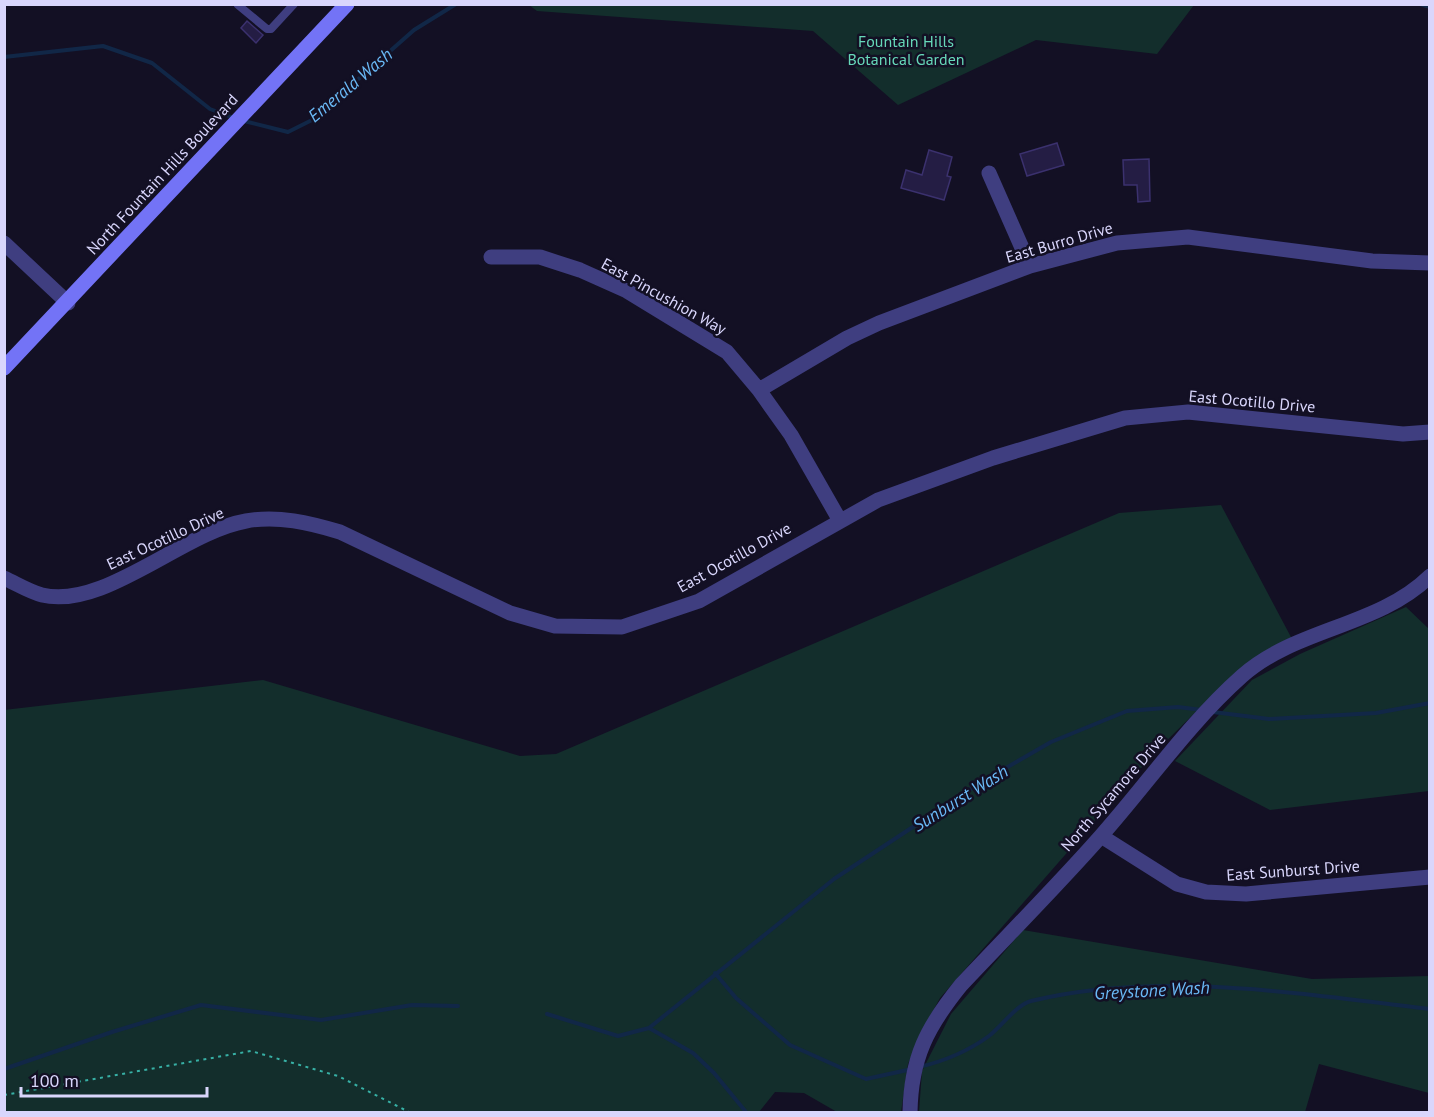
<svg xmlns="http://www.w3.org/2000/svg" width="1434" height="1117" font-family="'PT Sans',sans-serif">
<rect width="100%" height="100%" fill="#131024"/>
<!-- green -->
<path fill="#132e2c" d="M529 5H1194L1157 54 1036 40 898 105 813 31 537 11Z
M1221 505 1292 639 1208 700 1156 751 940 998 923 1029 908 1064 901 1112H837L804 1093 775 1092 759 1112H5L4 710 263 680 520 756 556 754 1119 513Z
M1406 607 1429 629V791L1270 810 1175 761 1252 680 1300 654Z
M1023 930 1312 979 1429 976V1093L1319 1064 1305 1112H919L922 1071 951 1014Z"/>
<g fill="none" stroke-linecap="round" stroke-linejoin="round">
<!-- stream -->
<path stroke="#112747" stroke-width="4" d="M1086 4H1112
M1420 4 1430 7
M4 57 103 46 152 63 210 109 234 118
M244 121 288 132 312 120 414 30 456 4
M1213 712 1269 719 1376 713 1430 703
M715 973 736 998 790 1045 866 1079 912 1069
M547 1014 618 1036 649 1028 834 879 978 784 1051 742 1127 711 1178 707 1202 710
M649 1028 693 1053 714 1073 746 1112
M919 1067C945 1061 967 1052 989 1036 1001 1027 1016 1005 1031 1001 1157 970 1302 994 1430 1009
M4 1069 112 1032 201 1005 321 1020 412 1005 458 1006"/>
</g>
<!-- building -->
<path fill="#241d44" stroke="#3b316e" stroke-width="1.5" d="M247 21 263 35 256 43 241 28Z
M1057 143 1064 165 1027 176 1020 154Z
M929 150 952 157 947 176 951 177 944 200 901 188 906 170 922 175Z
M1149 159 1150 201 1138 202 1137 185H1124L1123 160Z"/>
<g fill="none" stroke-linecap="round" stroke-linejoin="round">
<!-- path -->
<path stroke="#37b0a5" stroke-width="2" stroke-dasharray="3 4.5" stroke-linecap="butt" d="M4 1095 251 1051 338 1076 409 1112"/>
<!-- service -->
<path stroke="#3f3e80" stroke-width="8" d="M238 5 267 29H271L294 4"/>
<!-- minor -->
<path stroke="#3f3e80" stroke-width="15" d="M989 173 1030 266
M4 243 68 303
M491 257H540L580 270 627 291 727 352 759 390 791 435 839 519
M759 390 847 338 879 323 1030 266 1117 243 1188 237 1372 261 1430 263
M4 578C17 584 30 592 42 595 104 610 183 532 246 521 278 515 310 523 340 532L510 613 555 626 622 627 699 601 878 500 993 458 1125 418 1188 412 1403 434 1430 432
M1101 836 1177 884 1206 892 1246 894 1430 877
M910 1112C911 1058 927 1027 961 985 1008 935 1056 887 1101 836 1148 783 1189 723 1242 676 1296 628 1378 627 1430 576"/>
<!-- secondary -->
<path stroke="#7373f6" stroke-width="15" d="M4 368 347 4"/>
</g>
<g text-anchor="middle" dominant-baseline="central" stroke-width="5" stroke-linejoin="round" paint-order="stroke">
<!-- park labels -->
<g font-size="16" fill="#66d8b9" stroke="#131024">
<text x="906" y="41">Fountain Hills<tspan x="906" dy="18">Botanical Garden</tspan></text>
</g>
<!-- street labels -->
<g font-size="16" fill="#d9d6fc" stroke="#131024">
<text transform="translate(162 174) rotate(-47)">North Fountain Hills Boulevard</text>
<text transform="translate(1059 242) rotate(-16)">East Burro Drive</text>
<text transform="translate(664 296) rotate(29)">East Pincushion Way</text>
<text transform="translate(1252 401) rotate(5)">East Ocotillo Drive</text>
<text transform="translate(165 538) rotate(-25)">East Ocotillo Drive</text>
<text transform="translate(734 557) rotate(-29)">East Ocotillo Drive</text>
<text transform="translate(1113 792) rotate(-49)">North Sycamore Drive</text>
<text transform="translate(1293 870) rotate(-4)">East Sunburst Drive</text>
</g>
<!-- water labels -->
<g font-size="18" font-style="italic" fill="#6ab9f6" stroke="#131024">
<text transform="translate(350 85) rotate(-40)">Emerald Wash</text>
<text transform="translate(960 798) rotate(-32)">Sunburst Wash</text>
<text transform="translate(1152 990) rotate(-3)">Greystone Wash</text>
</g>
</g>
<!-- border -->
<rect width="1434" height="1117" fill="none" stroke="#d9d6fc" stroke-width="12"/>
<!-- scale -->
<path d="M21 1087v9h186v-9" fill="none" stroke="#d9d6fc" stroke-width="3"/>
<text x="30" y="1087" font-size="18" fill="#d9d6fc" stroke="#131024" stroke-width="4.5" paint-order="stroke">100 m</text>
</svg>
